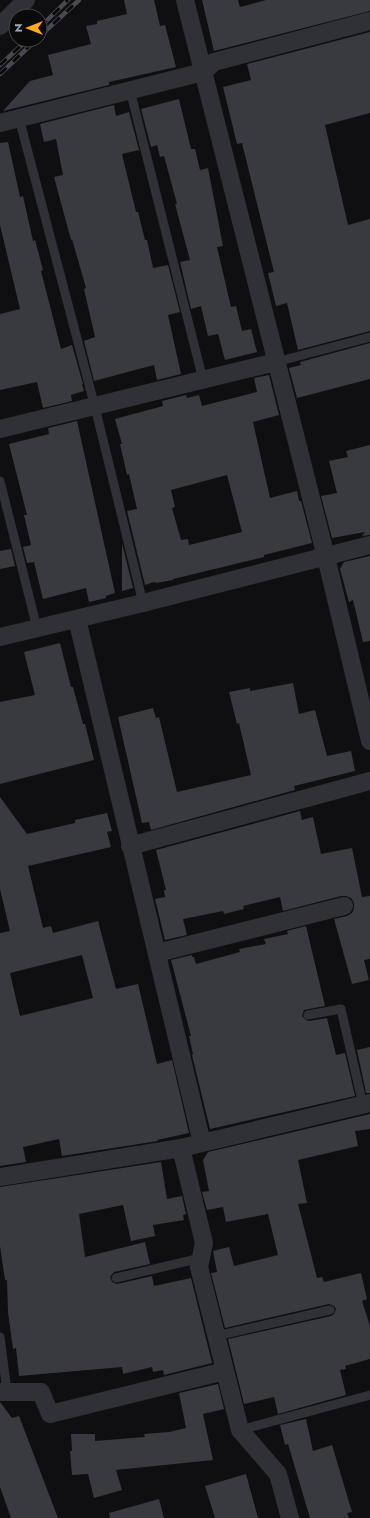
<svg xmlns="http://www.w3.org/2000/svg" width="370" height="1518" font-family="Jost,sans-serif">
<rect width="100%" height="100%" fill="#0f0f11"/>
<!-- building -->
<path fill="#383a3f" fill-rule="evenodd" d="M124 0H154L160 26 165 25 176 67 109 82V85L3 111 30 81 53 75 48 55 91 44 86 26 97 24V21L127 14Z
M202 0H238L240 7 266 0H370V11L214 51Z
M370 32V113L325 125 348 225 370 219V331L298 350 287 303 276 306 268 273 274 272 242 143 237 144 223 87 251 80 247 64Z
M179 99 191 149H195L200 170 208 168 223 246 217 247 231 307 236 306 242 331 251 329 257 352 225 360 218 334 208 336 201 306 191 309 180 262 190 260 175 204H177L164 156 160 157 157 145 151 147 141 109Z
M114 105 116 116 129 112 139 150 122 154 136 212H138L145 240H147L153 268 168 265 180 312 168 315 181 374 157 380 154 365 94 381 84 341 95 337 84 289 86 288 72 239 71 240 54 177 63 175 56 139 44 142 40 124Z
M8 142 20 197 23 196 33 241 35 240 43 270 41 271 61 349 72 345 83 384H82L84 391 71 395 72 401 43 408 37 382 0 390V314L20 309 0 225V143Z
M370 343V379L297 398 289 368 301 365 300 362Z
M269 375 279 415 253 422 270 498 297 491 299 501H301L312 543 264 555V557L173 579V580L156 583 154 582 145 585 127 511 137 509 129 474 127 475 120 444H122L115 419 163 406 162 401 186 395 187 398 199 395 202 406 257 392 254 378ZM227 475 242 532 189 545 188 539 181 540 172 508 175 507 171 490Z
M77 421 115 593 106 596V598L89 602 86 588 43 599 34 562 27 563 23 547 31 545 24 515H27L9 444 49 434 48 428Z
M370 445V535L362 536 365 532 332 538 321 496 337 493 329 461 348 457 346 451Z
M122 543 133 588 122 591Z
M11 549 15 566 0 569V551Z
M370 556V641L363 642 353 600 349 602 340 569 344 562Z
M60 643 71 687H73L83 724H85L94 760 0 784V702L35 695 24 652Z
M293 683 299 714 315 710 327 756 351 751 355 771 294 786 295 790 151 830 149 822 142 823 118 717 153 708 156 718 159 717 177 792 251 775 239 723 237 724 229 692 250 688V691Z
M0 797 27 834 75 823V820L107 813 112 831 107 832 111 847 28 866 43 928 51 926 53 933 98 921 116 989 138 984 157 1064 172 1060 189 1133 157 1140 158 1141 62 1156 59 1139 23 1147 26 1162 0 1166V933L10 931 0 889ZM82 955 93 998 20 1016 10 973Z
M300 811 302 820 313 817 321 854 352 848 362 897 370 896V959L364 960 369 980 352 984 334 919 347 916 352 913 354 909V903L351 898 346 896H341L283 911 280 897 243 906 244 909 224 914 223 911 183 919 187 935 165 940 155 899 165 897 164 890H166L156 850Z
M306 926 325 1006 304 1010 302 1016 306 1020 309 1021 327 1018 336 1055 345 1053 355 1096 210 1129 192 1055 193 1054 189 1036H191L171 960 192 955V957H194L196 964 240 952 239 949 266 944 264 939 288 934 287 931Z
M370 1047V1093H366L357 1050Z
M370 1114V1129L355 1131 358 1146 298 1160 307 1203 298 1204 317 1278 322 1277 324 1282 361 1273 367 1299 362 1301 370 1326V1359L345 1366 346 1369 340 1370 346 1395 278 1414 274 1397 244 1404 228 1339 331 1316 334 1314 336 1309 334 1306 329 1304 225 1328 211 1273 217 1272 213 1251 229 1247 234 1266 278 1255 268 1214 226 1222 223 1207 207 1210 202 1192 209 1191 203 1160 208 1152Z
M161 1162 167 1199 182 1196 186 1214 183 1215 184 1220 153 1225 155 1236 131 1241 123 1205 79 1214 85 1257 145 1242 150 1264 114 1272 110 1277 112 1282 117 1284 152 1276 154 1286 191 1278 212 1363 164 1375 163 1370 153 1372 152 1367 123 1374 122 1367 19 1376 16 1348 13 1349 8 1312 7 1280H5L0 1246V1187Z
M218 1384 224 1409 203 1414 213 1460 116 1470 122 1490 94 1498 88 1474 72 1475 70 1451H72L71 1434H95V1441L145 1437 144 1434 169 1432 186 1428 179 1393Z
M0 1402 12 1418 19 1416 58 1518H11L0 1487Z
M306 1419 313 1451 332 1445 352 1512 347 1513 349 1518H310L288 1444 285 1445 280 1425Z
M246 1474 258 1518H215L205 1486Z
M159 1499 164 1518H110L109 1513Z"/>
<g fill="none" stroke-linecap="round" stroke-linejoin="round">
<!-- service -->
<path stroke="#303136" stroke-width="9" d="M130 90 203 380
M19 118 95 407 143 603
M276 362 370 337
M0 481 37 628
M308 1015 341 1009 363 1105
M116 1278 201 1258
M216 1336 330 1310
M0 1337 7 1391
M240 1430 370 1395"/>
<!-- minor -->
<path stroke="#303136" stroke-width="18" d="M185 0 326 557 370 741
M0 26 26 0
M0 123 203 72 214 62 370 21
M0 429 276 362
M77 619C118 794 161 968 202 1143
M0 637 143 603 370 545
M130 846 370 781
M157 953 344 906
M181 1148 204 1243 199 1267 240 1430 278 1474 290 1518
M0 1177 181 1148 370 1103
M0 1392H41L50 1414 225 1371"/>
<defs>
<path id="rail" d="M40 27 68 0
M40 36 79 0
M0 65 27 40
M0 74 36 40"/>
</defs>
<!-- rail casing -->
<use href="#rail" stroke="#46494f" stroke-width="4.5"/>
<!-- rail -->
<use href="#rail" stroke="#0a0a0b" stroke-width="3" stroke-dasharray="9" stroke-linecap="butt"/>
</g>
<!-- north arrow -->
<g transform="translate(28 28) rotate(270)"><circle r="19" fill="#0a0a0b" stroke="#45484e"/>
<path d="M0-3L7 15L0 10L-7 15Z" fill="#ffac18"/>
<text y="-6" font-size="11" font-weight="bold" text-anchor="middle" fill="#9ea5b3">N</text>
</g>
</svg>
